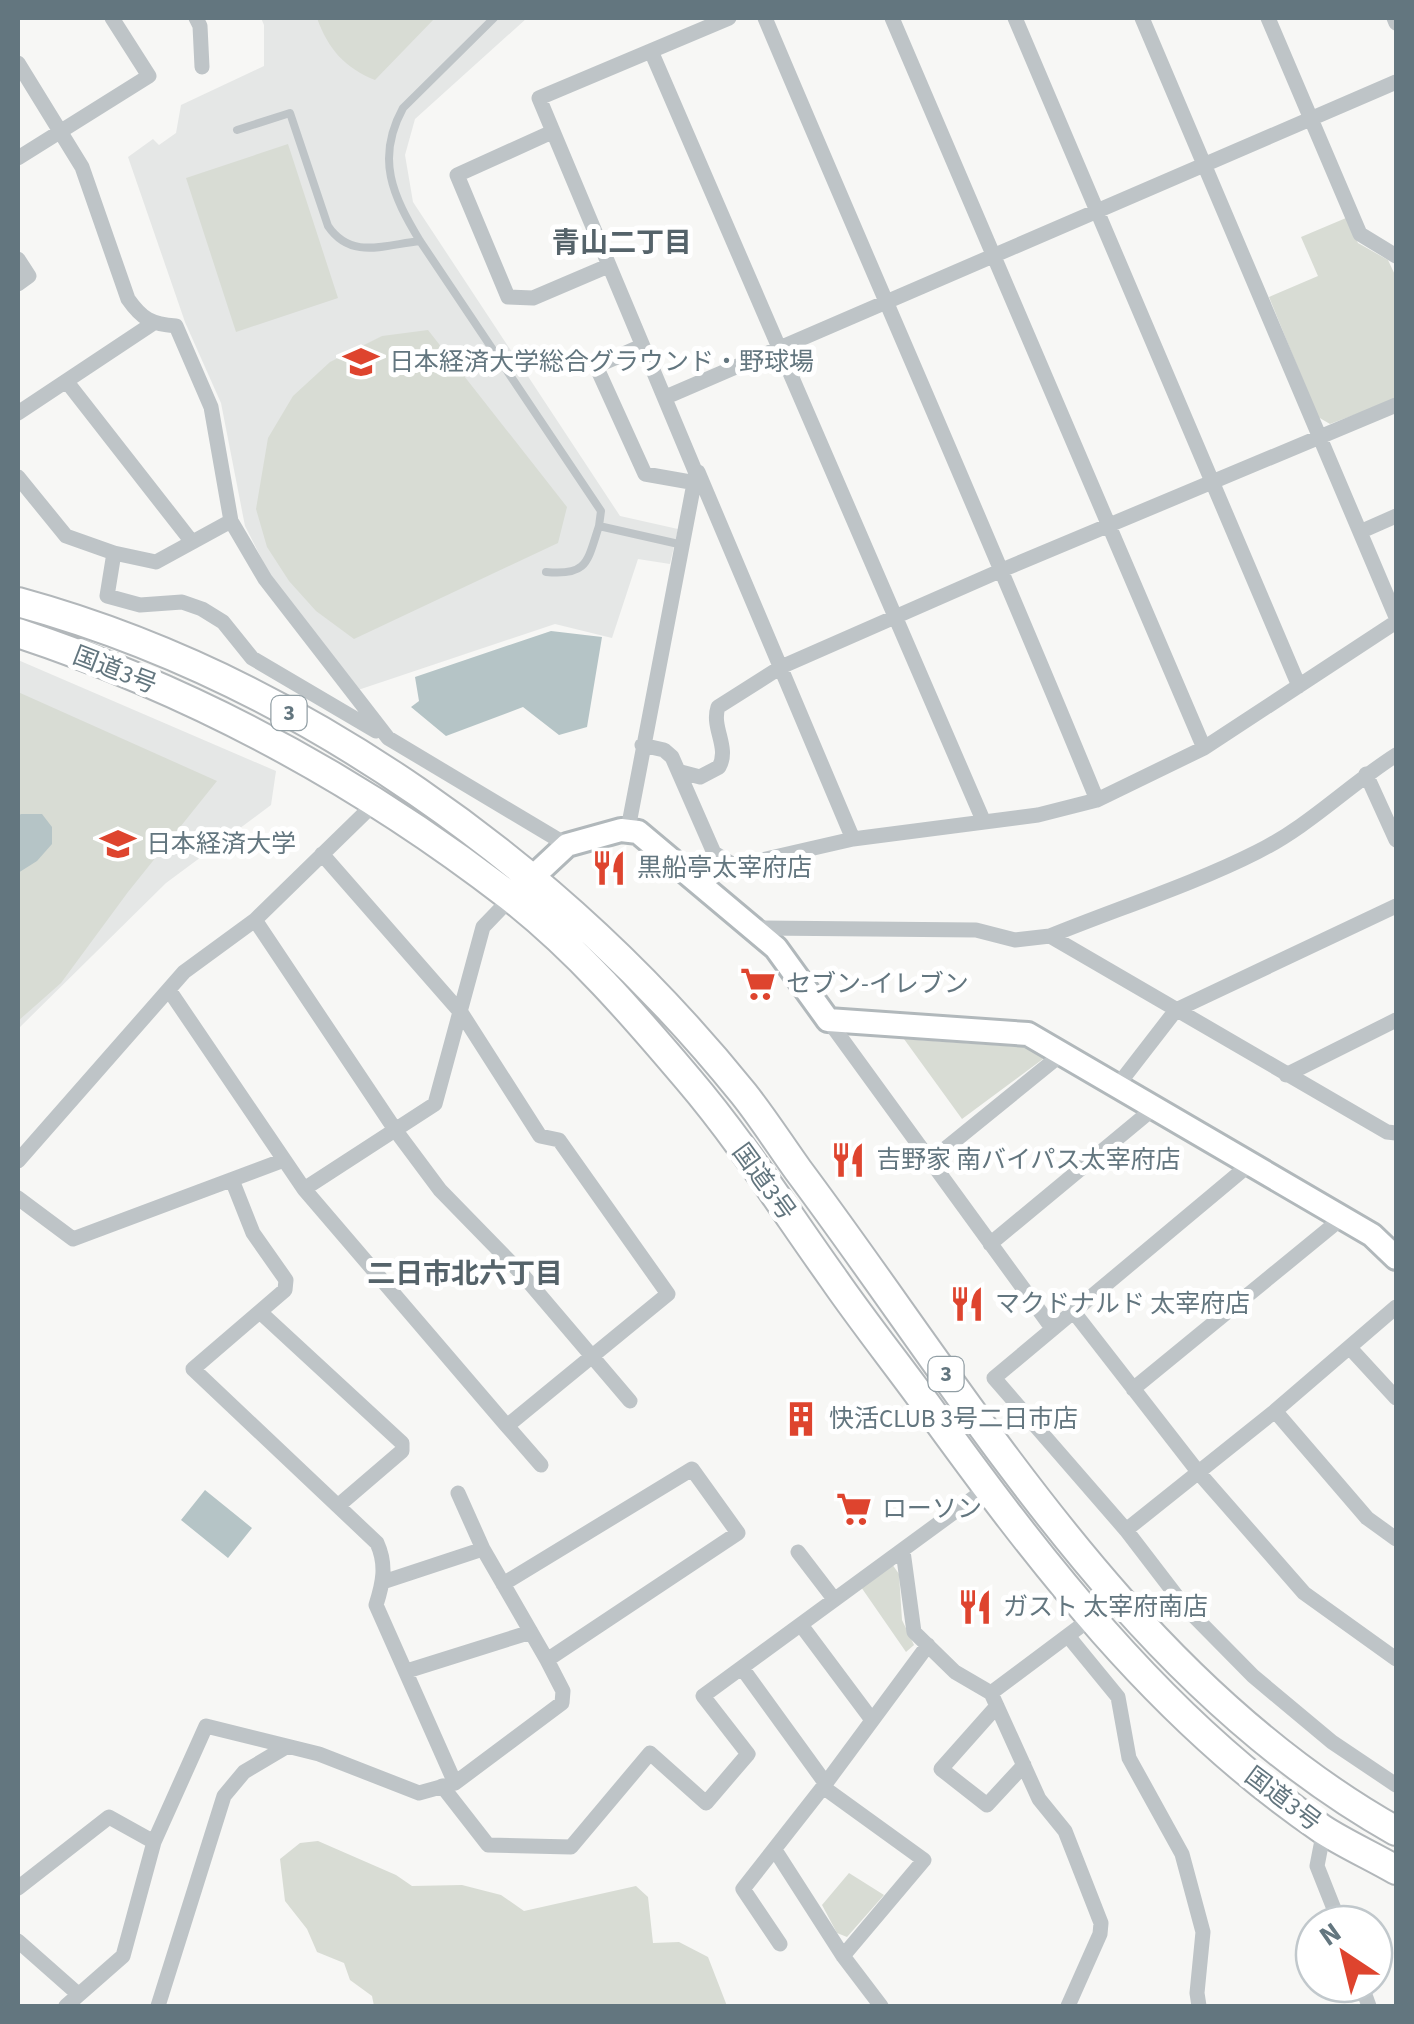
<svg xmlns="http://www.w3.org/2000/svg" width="1414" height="2024" font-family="'Source Sans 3','Noto Sans JP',sans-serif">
<rect width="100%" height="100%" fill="#f7f7f5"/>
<!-- built -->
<path fill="#e5e7e6" d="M261 18H527L415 119 405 155 413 202 620 516 678 529 670 564 638 559 612 638 555 624 358 690 273 581 245 526 221 403 185 322 128 157 153 139 159 145 176 133 181 105 264 66V25Z
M18 660 276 771 271 805 166 883 18 1029Z"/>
<!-- green -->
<path fill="#d8dcd4" d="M317 18H435L375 80C345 68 328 49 317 18Z
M288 144 338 298 236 332 186 178Z
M1346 218 1358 243 1388 260 1396 277V399L1330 424 1318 417 1269 297 1318 276 1301 237Z
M428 330 567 507 558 543 354 639 316 611 289 581 267 547 256 509 268 438 293 396 330 362 382 336Z
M18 692 217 781 128 892 61 983 18 1021Z
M904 1039 1038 1048 1043 1059 962 1119Z
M892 1564 899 1574 902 1620 914 1645 906 1652 861 1587Z
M318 1841 396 1875 412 1886 462 1885 501 1895 524 1911 636 1886 648 1897 653 1943 679 1942 708 1957 727 2006H374L372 1996 350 1980 344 1963 317 1952 307 1929 285 1901 280 1859 300 1843Z
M849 1873 884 1895 847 1937 837 1933 822 1905Z"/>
<!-- water -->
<path fill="#b5c4c6" d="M551 631 602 637 587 727 559 735 523 707 446 736 411 707 419 701 415 677Z
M21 814H42L52 827V844L37 861 18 873V816Z
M205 1490 252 1528 228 1558 181 1520Z"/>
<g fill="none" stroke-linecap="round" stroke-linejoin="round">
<defs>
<path id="secondary" d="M521 888 567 845 621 830 638 832 776 948 828 1020 1028 1034 1372 1235 1396 1258"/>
<path id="highway" d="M18 602C299 679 561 868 743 1093 763 1118 780 1145 798 1170 975 1407 1131 1682 1396 1831
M18 633C196 692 360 781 509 896 576 948 633 1014 688 1079 741 1141 785 1211 833 1278 862 1320 893 1359 923 1400 1038 1559 1158 1717 1322 1829 1345 1844 1372 1856 1396 1870"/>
</defs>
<!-- secondary casing -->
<use href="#secondary" stroke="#b1b8bb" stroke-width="28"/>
<!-- highway casing -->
<use href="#highway" stroke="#b2b7ba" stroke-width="32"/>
<!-- lane -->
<path stroke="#bec4c7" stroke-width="8" d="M494 18 403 108C375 159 393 196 420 241L601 511 599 526 683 545
M237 130 290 113 328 226C351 260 384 245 420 241
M546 572C588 576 587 562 599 526"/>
<!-- street -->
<path stroke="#bec4c7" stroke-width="15" d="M196 18 200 26 202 67
M765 18C875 279 990 538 1097 800
M892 18 1204 748
M1015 18 1299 686
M1142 18 1396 617
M1268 18 1360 234 1396 256
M1394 18 1396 23
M651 51 983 820
M18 63 82 167 128 299C142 319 151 324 176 326L211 407 231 521 265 579 388 738 567 845
M552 132 457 175 508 297 533 298 608 266
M18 158 149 76 112 18
M18 259 29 276 18 284
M642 346 596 366 645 474 696 483
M67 382 192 542
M666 397 1396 82
M18 413 152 324
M698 472 853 839
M18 477 66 536 114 553 156 562 231 521
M1362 531 1396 516
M114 553 107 596 140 605 182 602 202 609 223 622 252 658 376 731
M642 745 664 750 672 757 714 853 735 866 853 839 1038 815 1097 800 1204 748 1396 622
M681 772 700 777 719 767C730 747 711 728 718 707L781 667 1002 570 1396 405
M1366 774 1396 840
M628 829 696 473 539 98 729 18
M255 920 396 1131 440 1190 521 1273 630 1401
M756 928 976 930 1015 940 1050 936C1116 909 1194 884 1257 852 1308 827 1349 785 1396 755
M1050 936 1387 1132 1396 1133
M169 990 304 1189 507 1426 668 1294 559 1140 540 1136 462 1014 322 854
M828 1020 1052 1328
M1286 1075 1396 1020
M1118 1085 1176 1010 1396 906
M18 1161 184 972 255 920 375 803
M930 1161 1063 1053
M1250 1164 994 1378 1126 1530 1185 1607 1253 1676 1332 1742 1396 1785
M232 1180 253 1233 286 1280 285 1290 193 1369 377 1543C387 1565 383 1583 376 1605L455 1783
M304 1189 435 1104 483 927 511 898
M18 1198 73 1239 284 1160
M990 1244 1154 1108
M1073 1311 1199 1473 1304 1593 1396 1659
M260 1312 402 1443V1451L339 1505
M1350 1348 1396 1398
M1133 1389 1342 1218
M1275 1411 1367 1518 1396 1539
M507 1426 541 1465
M458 1493 483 1549 547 1660
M1126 1530 1275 1411 1396 1307
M903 1551 914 1632 955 1672 991 1693 1118 1598
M798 1552 834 1599
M383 1582 483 1549
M801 1625 872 1720
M1068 1636 1118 1697 1129 1758 1182 1854 1203 1932 1197 1993 1199 2006
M742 1668 826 1784
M407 1671 531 1632
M991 1693 1039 1799 1065 1831 1101 1923 1100 1934 1068 2006
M997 1706 941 1769 987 1805 1024 1765
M442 1786 488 1845 571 1847 650 1753 706 1803 748 1754 703 1696 987 1488
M823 1787 924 1860 843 1956
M1324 1830 1317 1866 1340 1924
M775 1850 843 1956 881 2006
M18 1888 109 1817 154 1842
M18 1941 78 1994
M780 1944 743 1889 823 1787 928 1645
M1361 1984 1369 2006
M66 2006 123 1956 154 1842 206 1726 319 1754 419 1793 455 1783 562 1703 563 1691 547 1660 738 1533 692 1469 503 1584
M158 2006 224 1796 244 1772 286 1747"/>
<!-- secondary -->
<use href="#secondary" stroke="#fff" stroke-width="22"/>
<!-- highway -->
<use href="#highway" stroke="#fff" stroke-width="28"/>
</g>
<!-- icons -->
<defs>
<symbol id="university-bare" viewBox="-9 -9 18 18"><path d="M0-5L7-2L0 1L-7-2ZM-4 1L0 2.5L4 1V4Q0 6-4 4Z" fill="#de442e" stroke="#fff" stroke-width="2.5" paint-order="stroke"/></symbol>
<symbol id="restaurant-bare" viewBox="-9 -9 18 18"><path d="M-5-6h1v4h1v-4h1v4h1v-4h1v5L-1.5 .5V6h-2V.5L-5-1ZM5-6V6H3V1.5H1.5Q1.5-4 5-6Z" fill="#de442e" stroke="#fff" stroke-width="2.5" paint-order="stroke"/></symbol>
<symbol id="supermarket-bare" viewBox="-9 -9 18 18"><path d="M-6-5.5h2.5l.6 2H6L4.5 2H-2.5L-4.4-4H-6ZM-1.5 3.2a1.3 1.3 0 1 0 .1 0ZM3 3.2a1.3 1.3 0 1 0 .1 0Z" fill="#de442e" stroke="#fff" stroke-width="2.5" paint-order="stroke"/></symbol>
<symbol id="building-bare" viewBox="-9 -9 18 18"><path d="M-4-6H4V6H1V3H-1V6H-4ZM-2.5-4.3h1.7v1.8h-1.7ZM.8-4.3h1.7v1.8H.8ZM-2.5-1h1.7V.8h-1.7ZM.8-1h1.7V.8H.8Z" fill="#de442e" stroke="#fff" stroke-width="2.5" paint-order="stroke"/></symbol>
</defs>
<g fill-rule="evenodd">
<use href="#university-bare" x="336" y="337" width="50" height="50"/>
<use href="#university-bare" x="93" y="819" width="50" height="50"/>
<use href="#restaurant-bare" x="584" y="843" width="50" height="50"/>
<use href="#supermarket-bare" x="733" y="959" width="50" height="50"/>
<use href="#restaurant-bare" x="823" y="1135" width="50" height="50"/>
<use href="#restaurant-bare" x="942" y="1279" width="50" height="50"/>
<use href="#building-bare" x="776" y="1394" width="50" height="50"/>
<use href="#supermarket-bare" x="829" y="1484" width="50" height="50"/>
<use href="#restaurant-bare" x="950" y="1582" width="50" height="50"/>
</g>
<g text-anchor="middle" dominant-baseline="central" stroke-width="10" stroke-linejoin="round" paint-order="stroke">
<!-- shield labels -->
<g fill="#fff" stroke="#929fa5" stroke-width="2.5">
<rect x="271.5" y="696" width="35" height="34" rx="8"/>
<rect x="928.5" y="1357" width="35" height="34" rx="8"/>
</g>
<g font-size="22" font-weight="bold" fill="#63767f">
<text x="289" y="713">3</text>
<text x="946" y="1374">3</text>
</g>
<!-- poi labels -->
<g font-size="25" fill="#63767f" stroke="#fff" text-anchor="start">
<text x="389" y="362">日本経済大学総合グラウンド・野球場</text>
<text x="146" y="844">日本経済大学</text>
<text x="637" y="868">黒船亭太宰府店</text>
<text x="786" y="984">セブン-イレブン</text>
<text x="876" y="1160">吉野家 南バイパス太宰府店</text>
<text x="995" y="1304">マクドナルド 太宰府店</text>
<text x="829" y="1419">快活CLUB 3号二日市店</text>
<text x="882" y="1509">ローソン</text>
<text x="1003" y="1607">ガスト 太宰府南店</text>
</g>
<!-- street labels -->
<g font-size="25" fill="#63767f" stroke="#fff">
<text transform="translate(115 670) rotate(21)">国道3号</text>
<text transform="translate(764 1182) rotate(54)">国道3号</text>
<text transform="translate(1283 1799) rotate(37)">国道3号</text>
</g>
<!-- neighbourhood labels -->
<g font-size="28" font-weight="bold" fill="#55636a" stroke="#fff">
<text x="622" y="243">青山二丁目</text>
<text x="465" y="1274">二日市北六丁目</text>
</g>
</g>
<!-- border -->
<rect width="1414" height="2024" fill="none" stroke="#63767f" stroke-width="40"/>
<!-- north arrow -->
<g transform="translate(1344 1954) rotate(325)"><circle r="48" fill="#ffffff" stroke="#c1c8cc" stroke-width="2.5"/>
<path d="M0-8L18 38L0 25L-18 38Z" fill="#de442e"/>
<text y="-15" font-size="28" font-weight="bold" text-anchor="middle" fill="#63767f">N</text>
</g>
</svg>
